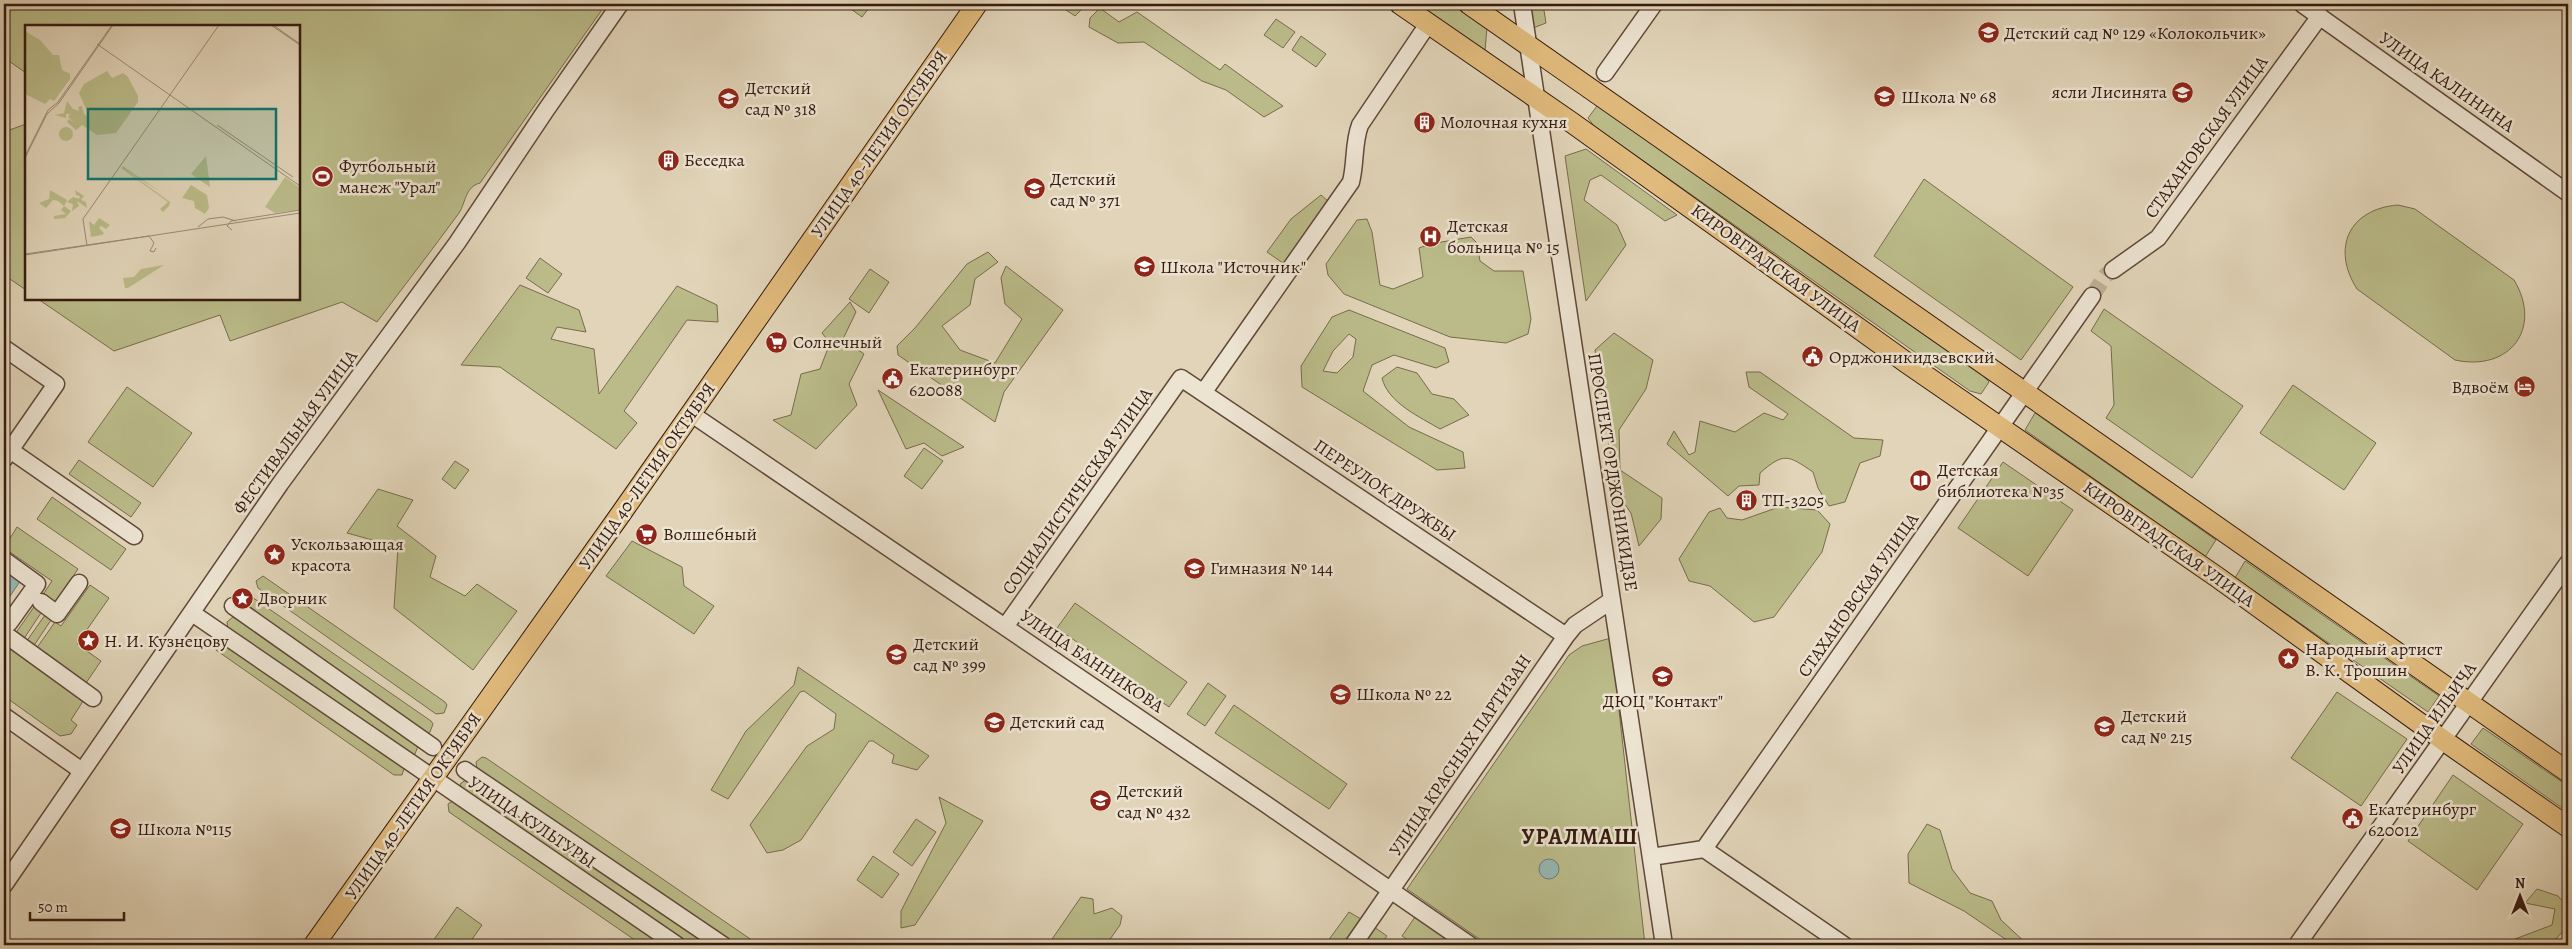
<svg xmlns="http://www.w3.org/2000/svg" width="2572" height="949" font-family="Alegreya,serif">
<rect width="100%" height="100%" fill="#e1d4b8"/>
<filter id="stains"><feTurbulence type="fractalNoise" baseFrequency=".004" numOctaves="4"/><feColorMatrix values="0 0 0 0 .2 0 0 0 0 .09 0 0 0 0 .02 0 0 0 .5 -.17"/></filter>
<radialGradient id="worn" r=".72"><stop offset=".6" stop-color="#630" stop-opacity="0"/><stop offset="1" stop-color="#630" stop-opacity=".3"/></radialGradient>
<!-- green -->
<path fill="#babb89" stroke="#786b4c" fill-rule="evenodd" d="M4 4H606L480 183C465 187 466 202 459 213 432 250 404 286 377 322L342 302 230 341 220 315 114 351 38 299H299V26H26V73L9 61 4 48Z
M844 4H872L862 17Z
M1067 4H1087L1075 16 1063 8Z
M1418 4H1456L1487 27 1485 51Z
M1529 4H1543L1546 23 1533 28Z
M1100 8 1119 22 1137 12 1220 70 1225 64 1283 106 1264 117 1226 90 1202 81 1144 42 1118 43 1089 27 1090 18Z
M1276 19 1295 32 1283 48 1264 35Z
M1301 36 1326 54 1316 67 1292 50Z
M1597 106 1607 109 1981 373 1989 382 1981 394 1970 391 1594 126 1588 118Z
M26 124V290L4 275V132Z
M1586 149 1677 215 1665 221 1601 175 1590 180 1584 200 1617 225 1626 245 1586 301 1565 156Z
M1924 179 2073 287 2021 360 1874 256Z
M1321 195 1330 203 1287 266 1267 252 1291 219Z
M2398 205 2415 209 2514 280C2543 328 2510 372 2455 360L2357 289C2331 248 2349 209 2398 205Z
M1367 219 1372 232 1380 285 1393 289 1423 277 1419 248 1430 244 1471 237 1477 243 1480 261 1494 271H1523L1531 319 1528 334 1506 343 1450 337 1344 294 1328 275 1326 264 1357 220Z
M988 252 998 262 975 279 970 305 942 326 960 350 995 363 1022 319 1005 304 1001 278 1006 266 1063 310 1004 392 995 422 898 355 897 346 915 328 967 264Z
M540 258 562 274 548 293 526 278Z
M870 269 889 282 869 313 849 299Z
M520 285 579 310 586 332 557 327 551 339 594 349 599 394 677 286 717 305 718 322 687 320 624 411 637 423 616 449 500 367 461 365Z
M850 302 856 312 843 339 864 354 849 384 857 405 816 449 773 420 791 415 801 374 820 369 830 343 822 333Z
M2104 309 2243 406 2192 478 2106 418 2114 405 2111 346 2091 331Z
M1349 310 1445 348 1449 362 1436 368 1394 355 1372 365 1363 391 1409 427 1463 452 1465 468 1437 470 1302 387 1301 366 1332 317ZM1349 334 1356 339 1353 357 1337 373 1323 371 1333 351Z
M1614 333 1653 360 1646 389 1619 430 1620 470 1662 498 1661 519 1639 546 1631 513 1616 492 1595 350Z
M1397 367 1417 373 1432 394 1454 399 1469 415 1440 429C1420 417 1388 403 1382 378Z
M1746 372H1760L1854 438 1883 440 1880 456 1860 463 1845 502 1829 506 1818 488 1813 472C1788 455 1784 452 1760 473L1759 485 1739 486 1728 496 1667 444 1674 431 1689 455 1695 452 1700 421 1735 432 1764 413 1783 420 1788 414 1749 387Z
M2293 385 2376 443 2344 490 2260 433Z
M127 387 192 433 153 487 88 442Z
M878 390 964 447 942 456 924 443 906 449Z
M2035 413 2216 540 2205 557 2025 430Z
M924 448 943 461 922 489 904 476Z
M79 460 141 503 131 517 69 474Z
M455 461 469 470 455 489 442 479Z
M2003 462 2073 510 2028 576 1958 528Z
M378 489 413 500 397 526 436 556 430 577 465 596 477 584 517 611 473 670 394 608 398 547 347 533Z
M52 497 126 549 111 570 37 519Z
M1779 507 1817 510 1830 524 1822 552 1774 617 1754 622 1710 586 1689 581 1679 559 1709 512 1720 508 1727 518 1742 520Z
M17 527 78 569 54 604 42 596 52 581 4 548Z
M632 541 682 567 684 586 714 606 694 634 606 576Z
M2245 561 2439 696 2428 712 2235 578Z
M263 576 445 702 447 705 444 713 436 714 258 588 256 581Z
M90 585 109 598 77 644 101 661 86 683 36 649 55 622 61 626Z
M249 595 431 721 433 724 430 732 426 734 242 604 243 599Z
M1075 603 1187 682 1169 707 1057 628Z
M34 607 41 613 23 640 15 634Z
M45 615 51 620 33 647 26 642Z
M233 617 418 746 415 754 410 756 228 629 227 622Z
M1611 638 1645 945H1488L1407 889 1569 655 1582 646Z
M217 639 405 766 402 775H394L216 650 215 642Z
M4 643 85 698 71 720 77 725 71 734 60 736 4 696Z
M798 667 929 756 917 770 892 763 894 755 873 741H869L801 840 783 850 767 853 750 825 807 746 834 729 836 714 804 691 800 692 728 799 711 790 746 731 794 685Z
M1208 683 1226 696 1205 726 1187 714Z
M2337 692 2407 739 2361 806 2291 758Z
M1234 705 1347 784 1329 809 1215 733Z
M2483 728 2568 786V812L2471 744Z
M482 757 486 758 759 945H734L477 769 476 762Z
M2453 775 2523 824 2477 890 2408 841Z
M467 779 712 945H687L462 791 460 784Z
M939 797 983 821 915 925 901 928V911L946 823Z
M454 800 667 945H642L449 812 448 804Z
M916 819 936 832 912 866 893 852Z
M1927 824 1940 830 1952 869 1970 893 1992 901 2001 920 2028 945H2014L1964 911 1909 883 1908 854Z
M873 856 899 874 882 898 857 880Z
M2537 889 2558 896 2568 907V925L2551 945H2508L2515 939 2552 925 2555 909 2525 903Z
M1081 897 1093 899 1094 914 1112 908 1122 916 1120 925 1106 945H1048Z
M457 907 482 925 468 945H430Z
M1349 912 1361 919 1343 945H1325Z
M1415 917 1455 945H1415L1402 936Z
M1374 927 1387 936 1380 945H1361Z"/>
<!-- water -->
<path fill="#95b7b5" stroke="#6f7973" d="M4 568 21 580 4 605Z
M1539 869a10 10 0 1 1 20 0a10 10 0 1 1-20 0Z"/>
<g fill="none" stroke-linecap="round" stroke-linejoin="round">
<!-- minor-tunnel -->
<path stroke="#bfaf96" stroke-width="16" stroke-dasharray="16 8" stroke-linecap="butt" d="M2092 296 2106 275 2113 270"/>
<defs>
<path id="minor" d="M1522 4 1664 945
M2302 4 2568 193
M1605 73 1654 4
M2113 270 2158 238 2320 16
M4 348 56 384 4 459
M1203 393 1351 182C1356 162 1353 144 1360 125L1428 24
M690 413 1267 805 1470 945
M10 450 134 536
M4 560 37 584 9 623 4 619
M41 602 57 614 79 583
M233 606 433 747
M192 613 677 945
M1005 627 1181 378 1566 636
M6 635 93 698
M4 716 82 771
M465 770 723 945
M1704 849 1844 945
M1651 857 1704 849 2092 296
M4 885 280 484 457 243 546 110 620 4
M1353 945 1566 636 1575 625 1612 600
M2297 945 2568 563"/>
<path id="major" d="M1400 4 1571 122 1907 363 2217 577 2443 740 2568 827
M1469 4 2568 772
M314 945 620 515 977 4"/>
</defs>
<!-- minor casing -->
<use href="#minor" stroke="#604939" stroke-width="19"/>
<!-- major casing -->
<use href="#major" stroke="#351b0f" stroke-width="22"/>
<!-- minor -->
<use href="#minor" stroke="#ece3d1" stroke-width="16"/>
<!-- major -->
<use href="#major" stroke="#e0ba7c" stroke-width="20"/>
</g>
<!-- icons -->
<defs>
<symbol id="school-disc" viewBox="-11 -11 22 22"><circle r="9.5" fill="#8f2418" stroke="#ece3d1"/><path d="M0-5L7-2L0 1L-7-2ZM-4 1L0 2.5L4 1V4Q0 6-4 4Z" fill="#fff"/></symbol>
<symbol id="building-disc" viewBox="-11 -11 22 22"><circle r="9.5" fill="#8f2418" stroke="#ece3d1"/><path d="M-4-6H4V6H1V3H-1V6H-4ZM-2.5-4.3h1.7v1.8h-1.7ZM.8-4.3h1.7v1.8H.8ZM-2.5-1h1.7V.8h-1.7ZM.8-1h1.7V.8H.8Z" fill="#fff"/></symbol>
<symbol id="stadium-disc" viewBox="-11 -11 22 22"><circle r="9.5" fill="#8f2418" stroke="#ece3d1"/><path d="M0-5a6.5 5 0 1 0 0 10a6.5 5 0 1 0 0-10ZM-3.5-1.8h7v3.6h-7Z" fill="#fff"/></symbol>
<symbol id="hospital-disc" viewBox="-11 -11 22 22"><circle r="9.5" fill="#8f2418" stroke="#ece3d1"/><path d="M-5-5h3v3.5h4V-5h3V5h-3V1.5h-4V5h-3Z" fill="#fff"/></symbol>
<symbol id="supermarket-disc" viewBox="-11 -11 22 22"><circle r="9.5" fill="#8f2418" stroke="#ece3d1"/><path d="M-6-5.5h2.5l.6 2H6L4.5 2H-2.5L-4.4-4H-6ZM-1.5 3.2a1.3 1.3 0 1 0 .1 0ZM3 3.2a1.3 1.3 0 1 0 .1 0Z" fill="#fff"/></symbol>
<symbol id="civic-disc" viewBox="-11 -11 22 22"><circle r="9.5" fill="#8f2418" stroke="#ece3d1"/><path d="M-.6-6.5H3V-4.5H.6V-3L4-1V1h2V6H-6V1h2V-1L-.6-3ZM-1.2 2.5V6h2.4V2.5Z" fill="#fff"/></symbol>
<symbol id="hotel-disc" viewBox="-11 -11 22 22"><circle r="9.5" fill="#8f2418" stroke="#ece3d1"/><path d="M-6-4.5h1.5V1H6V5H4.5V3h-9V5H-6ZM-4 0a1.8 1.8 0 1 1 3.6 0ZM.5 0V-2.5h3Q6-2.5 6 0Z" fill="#fff"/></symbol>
<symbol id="library-disc" viewBox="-11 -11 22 22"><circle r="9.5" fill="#8f2418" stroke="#ece3d1"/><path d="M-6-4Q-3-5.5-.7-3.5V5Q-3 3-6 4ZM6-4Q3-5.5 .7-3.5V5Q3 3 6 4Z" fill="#fff"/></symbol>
<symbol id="sight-disc" viewBox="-11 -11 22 22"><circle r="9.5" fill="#8f2418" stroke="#ece3d1"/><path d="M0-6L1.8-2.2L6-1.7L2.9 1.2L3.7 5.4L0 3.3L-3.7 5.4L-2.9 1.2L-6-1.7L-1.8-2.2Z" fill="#fff"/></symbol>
</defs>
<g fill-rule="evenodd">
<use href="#school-disc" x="1976" y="20" width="25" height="25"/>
<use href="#school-disc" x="2170" y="80" width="25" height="25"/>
<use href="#school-disc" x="1872" y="84" width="25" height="25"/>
<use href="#school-disc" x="716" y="86" width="25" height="25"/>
<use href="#building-disc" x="1412" y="110" width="25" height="25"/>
<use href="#building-disc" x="656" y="148" width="25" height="25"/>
<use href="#stadium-disc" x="310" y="164" width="25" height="25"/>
<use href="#school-disc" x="1022" y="176" width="25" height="25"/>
<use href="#hospital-disc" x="1418" y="224" width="25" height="25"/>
<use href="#school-disc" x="1132" y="254" width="25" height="25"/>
<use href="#supermarket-disc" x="764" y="330" width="25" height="25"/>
<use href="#civic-disc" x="1800" y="344" width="25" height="25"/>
<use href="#civic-disc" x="880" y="366" width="25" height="25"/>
<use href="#hotel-disc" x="2512" y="374" width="25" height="25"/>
<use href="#library-disc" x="1908" y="468" width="25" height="25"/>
<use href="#building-disc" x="1734" y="488" width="25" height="25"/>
<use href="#supermarket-disc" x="634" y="522" width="25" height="25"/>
<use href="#sight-disc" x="262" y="542" width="25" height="25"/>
<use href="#school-disc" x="1182" y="556" width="25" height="25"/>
<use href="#sight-disc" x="230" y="586" width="25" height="25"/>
<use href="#sight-disc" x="76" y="628" width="25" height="25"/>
<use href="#school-disc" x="884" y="642" width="25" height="25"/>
<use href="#sight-disc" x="2276" y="646" width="25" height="25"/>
<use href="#school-disc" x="1650" y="664" width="25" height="25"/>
<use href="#school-disc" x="1328" y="682" width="25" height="25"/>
<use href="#school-disc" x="982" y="710" width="25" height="25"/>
<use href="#school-disc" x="2092" y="714" width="25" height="25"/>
<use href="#school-disc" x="1088" y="788" width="25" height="25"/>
<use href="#civic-disc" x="2340" y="806" width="25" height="25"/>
<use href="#school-disc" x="108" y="816" width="25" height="25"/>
</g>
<g text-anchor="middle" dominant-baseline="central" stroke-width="5" stroke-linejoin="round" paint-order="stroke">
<!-- poi labels -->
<g font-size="18" fill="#351b0f" stroke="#ece3d1" text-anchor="start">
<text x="2004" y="33">Детский сад № 129 «Колокольчик»</text>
<text x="745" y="88">Детский<tspan x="745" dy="21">сад № 318</tspan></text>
<text x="2167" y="92" text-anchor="end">ясли Лисинята</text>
<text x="1901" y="97">Школа № 68</text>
<text x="1440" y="122">Молочная кухня</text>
<text x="684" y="160">Беседка</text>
<text x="339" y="166">Футбольный<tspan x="339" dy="21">манеж "Урал"</tspan></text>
<text x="1050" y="179">Детский<tspan x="1050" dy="21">сад № 371</tspan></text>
<text x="1447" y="226">Детская<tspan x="1447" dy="21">больница № 15</tspan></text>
<text x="1160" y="267">Школа "Источник"</text>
<text x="793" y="342">Солнечный</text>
<text x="1829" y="357">Орджоникидзевский</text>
<text x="909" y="369">Екатеринбург<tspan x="909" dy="21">620088</tspan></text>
<text x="2509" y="387" text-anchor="end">Вдвоём</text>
<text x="1937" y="470">Детская<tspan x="1937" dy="21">библиотека №35</tspan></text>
<text x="1762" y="500">ТП-3205</text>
<text x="663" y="534">Волшебный</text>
<text x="291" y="544">Ускользающая<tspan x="291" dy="21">красота</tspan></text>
<text x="1210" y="568">Гимназия № 144</text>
<text x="258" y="598">Дворник</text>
<text x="104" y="641">Н. И. Кузнецову</text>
<text x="913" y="644">Детский<tspan x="913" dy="21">сад № 399</tspan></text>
<text x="2305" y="649">Народный артист<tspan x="2305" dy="21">В. К. Трошин</tspan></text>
<text x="1356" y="694">Школа № 22</text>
<text x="1663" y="701" text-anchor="middle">ДЮЦ "Контакт"</text>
<text x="2121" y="716">Детский<tspan x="2121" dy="21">сад № 215</tspan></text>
<text x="1010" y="722">Детский сад</text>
<text x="1117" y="791">Детский<tspan x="1117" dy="21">сад № 432</tspan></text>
<text x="2368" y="809">Екатеринбург<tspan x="2368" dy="21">620012</tspan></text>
<text x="137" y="829">Школа №115</text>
</g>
<!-- street labels -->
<g font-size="18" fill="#351b0f" stroke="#ece3d1">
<text transform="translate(2447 82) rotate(35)">УЛИЦА КАЛИНИНА</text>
<text transform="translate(2206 137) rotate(-54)">СТАХАНОВСКАЯ УЛИЦА</text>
<text transform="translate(879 144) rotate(-55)">УЛИЦА 40-ЛЕТИЯ ОКТЯБРЯ</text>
<text transform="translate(1776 268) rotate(36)">КИРОВГРАДСКАЯ УЛИЦА</text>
<text transform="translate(295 432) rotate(-54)">ФЕСТИВАЛЬНАЯ УЛИЦА</text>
<text transform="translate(1613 472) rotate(81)">ПРОСПЕКТ ОРДЖОНИКИДЗЕ</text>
<text transform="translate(647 476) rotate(-55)">УЛИЦА 40-ЛЕТИЯ ОКТЯБРЯ</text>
<text transform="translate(1385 490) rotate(34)">ПЕРЕУЛОК ДРУЖБЫ</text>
<text transform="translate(1077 491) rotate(-55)">СОЦИАЛИСТИЧЕСКАЯ УЛИЦА</text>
<text transform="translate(2169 544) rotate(35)">КИРОВГРАДСКАЯ УЛИЦА</text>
<text transform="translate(1858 595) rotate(-55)">СТАХАНОВСКАЯ УЛИЦА</text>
<text transform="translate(1092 661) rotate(34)">УЛИЦА БАННИКОВА</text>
<text transform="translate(2434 718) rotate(-55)">УЛИЦА ИЛЬИЧА</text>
<text transform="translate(1460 755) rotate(-56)">УЛИЦА КРАСНЫХ ПАРТИЗАН</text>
<text transform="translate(413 806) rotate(-55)">УЛИЦА 40-ЛЕТИЯ ОКТЯБРЯ</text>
<text transform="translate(532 822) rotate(34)">УЛИЦА КУЛЬТУРЫ</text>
</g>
<!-- district labels -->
<g font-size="22" font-weight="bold" letter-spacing="1" fill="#351b0f" stroke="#ece3d1">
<text x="1580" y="837">УРАЛМАШ</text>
</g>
</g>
<!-- overview -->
<g transform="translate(25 25)">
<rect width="275" height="275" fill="#e1d4b8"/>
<path d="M0 6 15 15 28 30H34L37 45 45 49V54L29 76 25 74 20 79 0 69ZM82 46 87 53 98 48 103 52 113 71V77L91 108 72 110 57 100 51 105 42 97 44 94 50 98 43 92 45 89H41V93L30 90 39 88 42 76 48 84 54 86 53 82 57 81 59 89 65 93 54 68 59 59ZM34 109a7 7 0 1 1 14 0a7 7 0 1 1-14 0ZM181 131 185 162 166 149ZM98 141 134 166 102 146 145 177 144 181 138 187 135 184 143 177 96 143ZM260 152 275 163V185L250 188 240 182ZM166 160 182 170 184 183 180 189 170 183 169 176 157 173ZM25 165 42 175 39 181 46 186 40 193 29 194V191L41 189 36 185 39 181 33 176 28 175 21 183 14 178 24 174ZM50 165 59 171 56 175 61 177 62 183 52 176 54 181 47 186 48 179 42 177 48 172 54 174 55 171 51 170ZM74 193 85 200 81 204 76 201 74 203 79 208 77 210 66 212 64 196 69 200ZM139 240 103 263H100L98 253 109 252 116 244Z" fill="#babb89"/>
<path fill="none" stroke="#9c8a74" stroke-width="1" d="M246 0 275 20M248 0 275 19M72 19 275 161M192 100 268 152M0 131 23 85 33 77 87 0M0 133 22 89 34 78 88 0M173 202 183 194 198 192 211 196M207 205 202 201 206 196 275 185M62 221 58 194 194 0M0 229 124 211 129 218 125 226 129 227 131 223M0 230 275 188"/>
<path fill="#0f766e" fill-opacity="0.15" stroke="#0f766e" stroke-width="2.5" d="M63 84H251V154H63Z"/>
<rect width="275" height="275" fill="none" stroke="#351b0f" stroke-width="2.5"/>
</g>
<!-- margin -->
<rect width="2572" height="949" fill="none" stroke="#e1d4b8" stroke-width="20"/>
<rect x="5" y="5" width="2562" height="939" fill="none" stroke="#351b0f" stroke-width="2.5"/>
<rect x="10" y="10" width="2552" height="929" fill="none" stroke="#351b0f"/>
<!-- north arrow -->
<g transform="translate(2520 896)" stroke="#ece3d1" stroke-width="4" paint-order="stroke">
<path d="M0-4L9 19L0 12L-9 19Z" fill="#351b0f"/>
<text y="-8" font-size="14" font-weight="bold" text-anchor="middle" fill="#351b0f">N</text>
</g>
<!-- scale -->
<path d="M30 912v8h94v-8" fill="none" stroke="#351b0f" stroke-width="2.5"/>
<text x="38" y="912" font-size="15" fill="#351b0f" stroke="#ece3d1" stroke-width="4" paint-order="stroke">50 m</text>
<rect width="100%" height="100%" filter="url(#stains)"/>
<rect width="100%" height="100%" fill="url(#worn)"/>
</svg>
